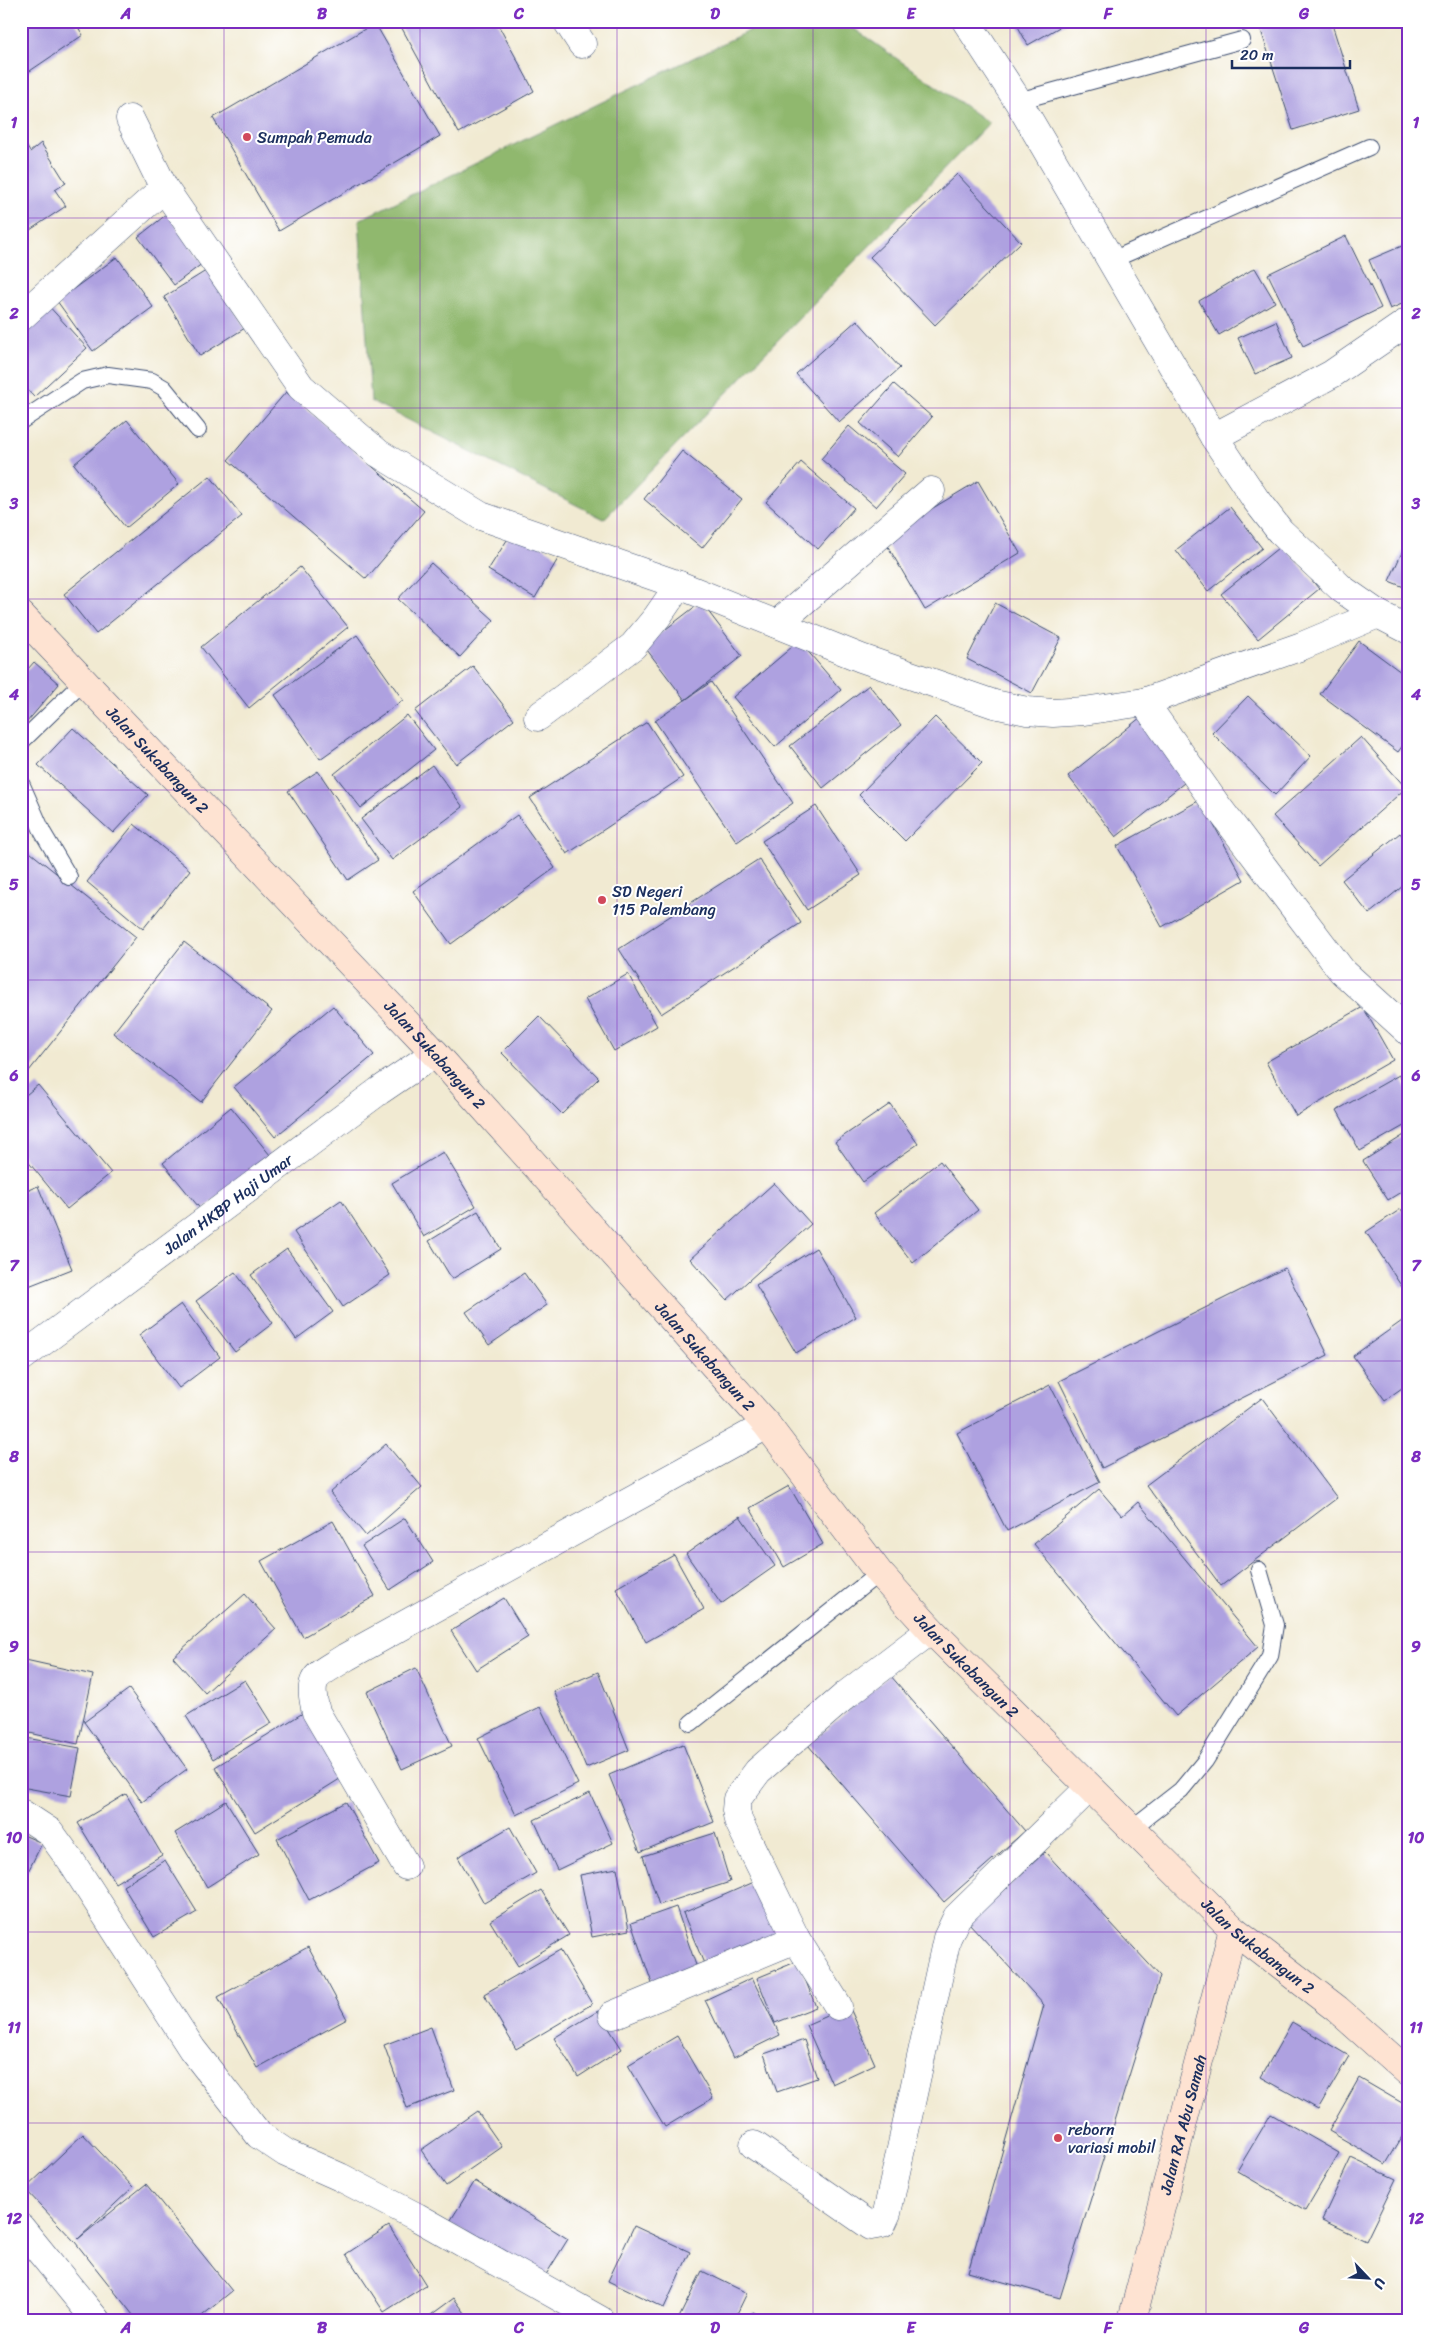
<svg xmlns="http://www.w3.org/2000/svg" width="1430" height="2341" font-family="Sriracha,sans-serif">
<rect width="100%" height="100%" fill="#fff"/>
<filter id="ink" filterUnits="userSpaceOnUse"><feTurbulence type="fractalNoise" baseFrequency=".02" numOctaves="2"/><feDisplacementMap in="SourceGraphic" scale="10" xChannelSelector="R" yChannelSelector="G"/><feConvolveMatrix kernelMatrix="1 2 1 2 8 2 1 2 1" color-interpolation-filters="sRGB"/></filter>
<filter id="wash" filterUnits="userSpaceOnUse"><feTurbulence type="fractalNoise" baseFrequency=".0096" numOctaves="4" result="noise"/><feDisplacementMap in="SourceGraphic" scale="20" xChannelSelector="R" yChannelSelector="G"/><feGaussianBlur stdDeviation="1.12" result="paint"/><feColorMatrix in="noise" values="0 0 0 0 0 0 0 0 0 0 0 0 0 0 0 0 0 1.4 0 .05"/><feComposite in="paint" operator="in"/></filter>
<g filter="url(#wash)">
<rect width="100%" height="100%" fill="#f1ead2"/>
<!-- forest -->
<path fill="#90b86e" stroke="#567466" d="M769 21H843L989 123 604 519 371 401 359 220Z"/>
<g id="blocks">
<!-- building -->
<path fill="#aea1e0" d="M21 21H74L83 35 21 77Z
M398 21H496L534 91 459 133Z
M1015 21H1070L1028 45Z
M1258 21H1331L1359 109 1293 130Z
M375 23 440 136 279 231 213 118Z
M21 137 30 152 41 143 66 183 55 190 66 206 21 236Z
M957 174 1021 242 935 325 870 257Z
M167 214 203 263 174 285 138 237Z
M1346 236 1381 308 1303 346 1268 274Z
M1409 243V301L1390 309 1369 260Z
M117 257 153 307 93 351 57 301Z
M1255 268 1275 302 1219 335 1199 301Z
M209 269 245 328 200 356 164 297Z
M46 303 87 348 34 397 21 383V326Z
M857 320 900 368 839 422 796 374Z
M1276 321 1292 358 1255 374 1238 338Z
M894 384 932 417 898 457 860 423Z
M286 392 424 511 366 579 228 460Z
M127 420 179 484 126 528 74 464Z
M849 426 905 474 876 507 821 459Z
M682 451 742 499 702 548 644 499Z
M801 462 854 508 818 549 766 502Z
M210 476 242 516 96 634 64 594Z
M978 481 1020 553 925 610 883 538Z
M1230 507 1262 548 1208 591 1176 550Z
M514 529 559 557 535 598 488 570Z
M1409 537V589L1389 581Z
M1283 544 1319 589 1258 639 1221 594Z
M431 563 494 620 460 657 398 599Z
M300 567 348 627 249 708 201 647Z
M701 602 742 656 685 700 644 646Z
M995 603 1061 638 1032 693 967 659Z
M357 635 403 700 320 759 275 695Z
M799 641 841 690 775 747 733 697Z
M1359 641 1409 678V737L1398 752 1320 694Z
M34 662 59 684 21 729V677Z
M473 666 514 719 456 764 415 711Z
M711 682 793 803 737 842 655 721Z
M869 685 901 725 823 788 790 746Z
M1248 696 1311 756 1275 795 1212 733Z
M407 715 434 750 361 808 334 774Z
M935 717 982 763 905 841 859 795Z
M1141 717 1189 779 1116 837 1068 776Z
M647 722 683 777 567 854 530 798Z
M73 728 148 795 113 833 38 765Z
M1361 737 1406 788 1318 866 1273 816Z
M432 765 463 807 392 860 361 819Z
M318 771 378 860 348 880 288 791Z
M1200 800 1244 880 1162 927 1117 846Z
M816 806 861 875 807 910 762 841Z
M517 815 555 868 451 944 413 891Z
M134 824 190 870 143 929 87 882Z
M1400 833 1409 844V881L1369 914 1342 880Z
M21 845 136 937 25 1076 21 1073Z
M759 859 801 923 661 1014 619 949Z
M184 942 272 1011 201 1102 113 1033Z
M628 974 657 1026 614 1051 585 999Z
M333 1006 374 1055 275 1137 234 1087Z
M1363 1007 1393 1060 1296 1116 1266 1062Z
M539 1016 599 1078 562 1114 502 1053Z
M1399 1075 1409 1093V1123L1360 1151 1337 1110Z
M38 1085 111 1173 67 1209 21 1153V1099Z
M890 1104 918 1144 863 1182 835 1142Z
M231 1107 270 1155 202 1211 163 1163Z
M1409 1132V1187L1388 1200 1363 1161Z
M443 1152 476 1206 424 1237 392 1183Z
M940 1161 978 1210 913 1263 874 1213Z
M774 1183 811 1224 727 1300 690 1259Z
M38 1186 72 1269 21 1289V1193Z
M341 1200 390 1275 343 1307 294 1232Z
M1401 1209 1409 1222V1283L1402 1287 1366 1232Z
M478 1211 501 1249 452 1279 429 1241Z
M816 1248 856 1317 796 1353 756 1285Z
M287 1249 333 1312 296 1339 251 1275Z
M1285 1268 1328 1355 1102 1468 1059 1381Z
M235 1272 273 1323 235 1352 196 1301Z
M524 1273 547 1305 489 1345 466 1312Z
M181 1304 220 1357 179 1388 139 1335Z
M1409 1316V1383L1385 1400 1353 1356Z
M1050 1385 1100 1482 1007 1531 957 1433Z
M1262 1398 1337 1498 1221 1586 1146 1485Z
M386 1444 422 1487 366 1536 330 1493Z
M789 1486 823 1544 784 1567 750 1508Z
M1099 1489 1122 1516 1138 1502 1258 1647 1176 1716 1034 1544Z
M740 1516 775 1566 721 1604 686 1554Z
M405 1518 433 1562 390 1590 362 1546Z
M333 1521 375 1596 303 1637 261 1561Z
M674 1555 704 1609 646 1642 616 1588Z
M245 1594 276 1629 205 1693 173 1657Z
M504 1598 528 1637 476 1670 451 1631Z
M21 1659 93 1675 78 1744 21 1731Z
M416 1668 452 1746 402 1769 367 1692Z
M598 1672 629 1750 586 1768 554 1691Z
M890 1675 1025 1831 944 1902 808 1745Z
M245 1680 272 1723 213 1759 186 1716Z
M129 1689 187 1769 142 1802 84 1722Z
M540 1707 578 1784 516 1815 478 1738Z
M303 1713 343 1777 255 1832 215 1767Z
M21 1737 80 1748 71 1796 21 1787Z
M683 1744 714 1822 640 1852 609 1775Z
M590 1793 613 1843 557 1870 534 1820Z
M126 1794 162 1855 115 1883 78 1823Z
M226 1801 259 1854 207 1887 175 1833Z
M346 1802 379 1863 309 1900 277 1839Z
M510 1827 536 1873 484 1903 458 1857Z
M715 1833 730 1882 659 1905 643 1856Z
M21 1834 42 1843 21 1886Z
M1045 1852 1160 1976 1060 2298 968 2272 1044 2005 969 1923Z
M165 1860 197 1912 154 1937 123 1886Z
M617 1868 629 1930 592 1937 580 1875Z
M761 1879 784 1933 705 1966 683 1913Z
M541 1890 569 1935 518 1966 490 1921Z
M676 1907 700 1977 655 1992 631 1923Z
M308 1947 347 2019 257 2068 218 1997Z
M560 1950 592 2004 516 2049 484 1994Z
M798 1961 816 2007 775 2023 757 1978Z
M752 1978 780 2035 733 2058 705 2000Z
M849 2006 875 2064 832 2084 806 2025Z
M598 2011 622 2049 578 2077 554 2038Z
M1292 2022 1349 2056 1318 2109 1261 2077Z
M431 2027 454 2090 407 2108 384 2045Z
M677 2036 713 2098 665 2127 628 2065Z
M804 2040 817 2078 777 2092 764 2054Z
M1359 2078 1409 2107V2125L1386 2164 1329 2131Z
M477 2111 502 2147 446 2186 421 2150Z
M1271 2114 1339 2153 1305 2211 1237 2171Z
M83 2134 133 2187 78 2239 146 2184 232 2291 197 2320H137L75 2242 25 2189Z
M1351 2158 1396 2179 1366 2241 1322 2220Z
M475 2181 568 2239 542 2281 449 2223Z
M389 2226 426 2285 384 2312 346 2254Z
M634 2226 690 2252 664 2308 608 2281Z
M702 2271 747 2293 734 2320H678Z
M454 2298 470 2320H424Z
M753 2312 768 2320H750Z"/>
</g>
</g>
<g filter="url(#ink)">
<use href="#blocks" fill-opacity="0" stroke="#3b4b6f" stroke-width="1"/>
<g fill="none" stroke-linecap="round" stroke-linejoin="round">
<defs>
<path id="lane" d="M1018 101 1242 40
M1112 260 1369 147
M21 421 82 381 108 375 152 381 164 388 198 430
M21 742 83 682
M21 783 43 833 69 877
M691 1723 879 1573
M1131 1829 1181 1790 1205 1761 1270 1656 1275 1625 1259 1570"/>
<g id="street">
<path d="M567 21 582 44"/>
<path d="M966 21 1018 101 1214 437 1256 500 1280 531 1342 589 1378 614 1409 630"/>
<path d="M130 119 164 188 301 387 378 453 481 516 679 585 861 658 994 704 1027 711 1053 713 1084 711 1144 702 1302 646 1378 614"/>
<path d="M21 317 164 188"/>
<path d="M1214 437 1332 374 1409 321"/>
<path d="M777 624 931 491"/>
<path d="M1144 702 1218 807 1342 971 1409 1032"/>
<path d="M538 717 633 646 657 617 679 585"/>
<path id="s1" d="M21 1358 379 1091 435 1053"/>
<path d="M21 1813 50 1832 71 1861 192 2049 259 2135 286 2153 340 2177 417 2217 600 2320"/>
<path d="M406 1866 316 1712C307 1674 316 1677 346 1657L767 1425"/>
<path d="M838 2006 796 1939 738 1820 736 1810 737 1799 758 1771 847 1694 931 1630"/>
<path d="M613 2015 796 1939"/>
<path d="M754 2145 871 2226 882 2224 887 2213 947 1938 957 1917 1089 1788"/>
<path d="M21 2228 96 2320"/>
</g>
<g id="secondary">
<path id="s2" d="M21 615 435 1053 767 1425 879 1573 931 1630 1233 1929 1337 2009 1409 2073"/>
<path id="s3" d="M1132 2320 1233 1929"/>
</g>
</defs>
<!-- lane casing -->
<use href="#lane" stroke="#3b4b6f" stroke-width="18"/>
<!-- street casing -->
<use href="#street" stroke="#3b4b6f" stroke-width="29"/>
<!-- secondary casing -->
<use href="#secondary" stroke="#3b4b6f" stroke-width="29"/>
<!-- lane -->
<use href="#lane" stroke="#fff" stroke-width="16"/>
<!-- street -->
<use href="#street" stroke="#fff" stroke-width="28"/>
<!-- secondary -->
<use href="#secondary" stroke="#fee3d2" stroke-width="28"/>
</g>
</g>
<!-- grid -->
<path fill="none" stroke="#7b2cbf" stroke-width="1" stroke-opacity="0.55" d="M224 21V2320M420 21V2320M617 21V2320M813 21V2320M1010 21V2320M1206 21V2320M21 218H1409M21 408H1409M21 599H1409M21 790H1409M21 980H1409M21 1170H1409M21 1361H1409M21 1552H1409M21 1742H1409M21 1932H1409M21 2123H1409"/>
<!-- markers -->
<g fill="#d1495b" stroke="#fff" stroke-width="2">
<circle cx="247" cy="137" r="5"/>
<circle cx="602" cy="900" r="5"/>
<circle cx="1058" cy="2138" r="5"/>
</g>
<g text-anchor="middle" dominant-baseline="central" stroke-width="4" stroke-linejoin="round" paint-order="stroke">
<!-- poi labels -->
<g font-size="16" fill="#1b2f5e" stroke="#fff" text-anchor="start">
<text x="257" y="137">Sumpah Pemuda</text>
<text x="612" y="891">SD Negeri<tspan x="612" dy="18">115 Palembang</tspan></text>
<text x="1068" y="2129">reborn<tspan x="1068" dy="18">variasi mobil</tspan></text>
</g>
<!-- street labels -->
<g font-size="16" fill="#1b2f5e" stroke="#fff">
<text stroke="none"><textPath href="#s2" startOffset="199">Jalan Sukabangun 2</textPath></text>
<text stroke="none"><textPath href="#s2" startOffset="604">Jalan Sukabangun 2</textPath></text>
<text stroke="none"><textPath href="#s1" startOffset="258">Jalan HKBP Haji Umar</textPath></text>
<text stroke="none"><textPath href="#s2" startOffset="1009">Jalan Sukabangun 2</textPath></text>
<text stroke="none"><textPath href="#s2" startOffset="1414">Jalan Sukabangun 2</textPath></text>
<text stroke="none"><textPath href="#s2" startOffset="1819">Jalan Sukabangun 2</textPath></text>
<text stroke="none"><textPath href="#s3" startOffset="202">Jalan RA Abu Samah</textPath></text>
</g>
</g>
<!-- margin -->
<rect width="1430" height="2341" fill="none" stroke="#fff" stroke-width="55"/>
<!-- north arrow -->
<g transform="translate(1368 2278) rotate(115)" stroke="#ffffff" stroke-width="4" paint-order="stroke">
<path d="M0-4L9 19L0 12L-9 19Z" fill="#1b2f5e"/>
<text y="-8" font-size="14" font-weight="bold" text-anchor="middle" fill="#1b2f5e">U</text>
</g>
<!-- scale -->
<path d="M1232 60v8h118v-8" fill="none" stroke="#1b2f5e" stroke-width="2.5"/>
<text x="1240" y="60" font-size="15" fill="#1b2f5e" stroke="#ffffff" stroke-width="4" paint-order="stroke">20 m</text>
<rect x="28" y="28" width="1374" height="2286" fill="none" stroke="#7b2cbf" stroke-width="2"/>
<g font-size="16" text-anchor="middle" font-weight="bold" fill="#7b2cbf">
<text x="126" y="19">A</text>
<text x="322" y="19">B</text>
<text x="519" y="19">C</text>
<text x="715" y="19">D</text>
<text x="911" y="19">E</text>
<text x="1108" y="19">F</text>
<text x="1304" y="19">G</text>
<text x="14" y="128">1</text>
<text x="1416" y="128">1</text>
<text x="14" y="319">2</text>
<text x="1416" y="319">2</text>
<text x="14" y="509">3</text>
<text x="1416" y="509">3</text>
<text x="14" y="700">4</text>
<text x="1416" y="700">4</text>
<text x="14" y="890">5</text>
<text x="1416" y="890">5</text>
<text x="14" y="1081">6</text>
<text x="1416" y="1081">6</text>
<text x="14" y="1271">7</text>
<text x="1416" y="1271">7</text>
<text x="14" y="1462">8</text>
<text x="1416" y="1462">8</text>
<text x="14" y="1652">9</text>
<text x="1416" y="1652">9</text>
<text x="14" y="1843">10</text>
<text x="1416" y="1843">10</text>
<text x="14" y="2033">11</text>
<text x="1416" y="2033">11</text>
<text x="14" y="2224">12</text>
<text x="1416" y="2224">12</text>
<text x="126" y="2333">A</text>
<text x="322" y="2333">B</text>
<text x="519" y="2333">C</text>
<text x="715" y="2333">D</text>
<text x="911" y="2333">E</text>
<text x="1108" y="2333">F</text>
<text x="1304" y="2333">G</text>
</g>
</svg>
